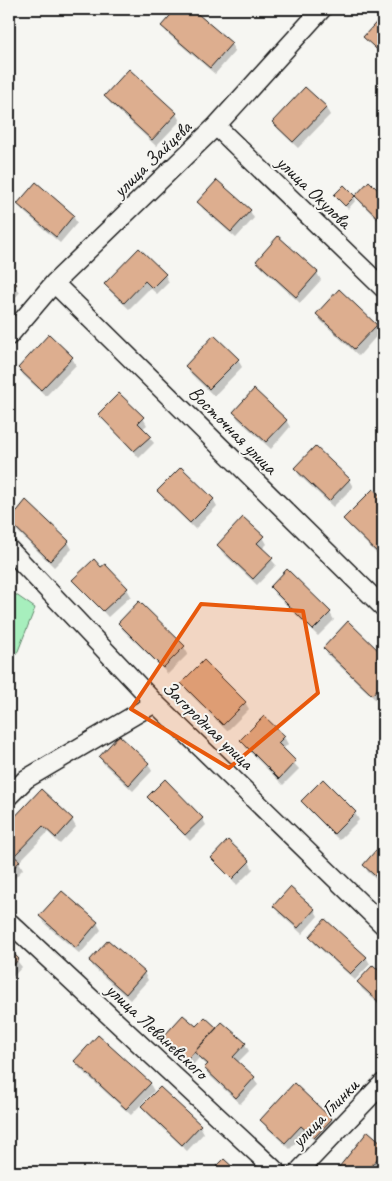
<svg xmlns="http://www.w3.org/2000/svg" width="392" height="1181" font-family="Caveat,sans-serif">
<rect width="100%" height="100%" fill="#f6f6f2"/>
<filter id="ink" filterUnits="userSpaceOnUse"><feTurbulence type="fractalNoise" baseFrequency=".02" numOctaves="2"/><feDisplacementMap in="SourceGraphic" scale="10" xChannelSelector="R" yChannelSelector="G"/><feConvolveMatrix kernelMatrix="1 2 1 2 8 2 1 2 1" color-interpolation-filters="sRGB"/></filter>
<g filter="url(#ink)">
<!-- green -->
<path fill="#a7efbd" stroke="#62866c" d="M9 590 35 608 18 651 9 662Z"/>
<!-- shadow -->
<path fill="#0003" d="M178 9H190L231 44 235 51 215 74 167 33 163 26Z
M383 17V57L365 37Z
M106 96 176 114 180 121 156 146 110 103Z
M326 108 330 115 298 148 278 129 274 122Z
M369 183 383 196V225L361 203 357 196Z
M335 195 354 197 356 200 348 209Z
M199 202 250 211 254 218 236 238 203 209Z
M19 205 73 216 77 223 60 243 23 211Z
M278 238 317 273 321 280 300 303 262 268 258 261Z
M165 275 169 282 157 294 150 288 129 309 110 291 106 284Z
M9 279 20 292 9 305Z
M317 314 376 325 380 332 359 356 321 321Z
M72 358 76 365 46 396 23 375 19 368Z
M238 360 242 367 214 396 190 373 186 366Z
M234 412 286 420 290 427 271 449 238 419Z
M99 414 143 418 147 425 142 429 154 443 139 458Z
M295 468 349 480 353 487 333 507 299 475Z
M159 491 213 499 217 506 195 529 163 498Z
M373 491 383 500V560L349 526 345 519Z
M26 502 68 542 72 549 54 567 13 527 9 520Z
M243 519 263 537 267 544 262 549 276 565 257 585 222 552 218 545Z
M101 569 127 589 131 596 108 617 74 580Z
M271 587 330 613 334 620 318 636 275 594Z
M348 623 383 659 381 665 383 667V694L377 701 328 655 324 648Z
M119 624 184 647 188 654 168 674 123 630Z
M183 684 245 702 249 709 227 731 187 691Z
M119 737 148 764 152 771 133 791 104 764 100 757Z
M284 737 288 744 282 750 299 769 283 785 246 748 242 741Z
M41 791 72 820 76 827 60 844 48 832 19 862 23 869 9 884V825Z
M149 797 202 818 206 825 190 841 153 804Z
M303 801 355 813 359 820 339 840 307 808Z
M383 844V886L368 872 364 865Z
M212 858 249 862 253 869 237 885Z
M62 892 97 923 101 930 80 954 45 924 41 917Z
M275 906 314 909 318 916 302 934 279 913Z
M311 937 366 957 370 964 355 980 315 944Z
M108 941 144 973 148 980 130 1000 94 968 90 961Z
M9 951 22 967 9 981Z
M373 967 383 976V1008L362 989 358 982Z
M222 1023 245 1044 249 1051 237 1063 254 1078 258 1085 240 1104 209 1075 205 1069 208 1066 199 1058 192 1066 168 1044 164 1037 196 1028 217 1029Z
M75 1061 150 1084 154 1091 131 1115 79 1068Z
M143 1106 200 1126 204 1133 187 1151 147 1113Z
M331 1119 335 1126 319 1144 305 1132 290 1149 266 1127 262 1120Z
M368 1133 383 1146V1163L375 1172H336Z"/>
<!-- building -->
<path fill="#ddae8f" stroke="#1c1c1c" d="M176 9H192L232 43 210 68 161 26Z
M383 15V55L363 37Z
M129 69 177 113 152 140 104 96Z
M305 87 327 107 293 142 272 122Z
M217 180 251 210 231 232 197 202Z
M369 181 383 195V223L355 196Z
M36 182 74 215 56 237 17 204Z
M344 185 355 196 345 206 334 195Z
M278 236 318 272 296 297 256 261Z
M139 248 166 274 152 288 145 281 124 303 104 284Z
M9 277 17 284 9 293Z
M339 289 377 325 354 349 316 314Z
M49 334 73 357 41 390 18 368Z
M214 335 239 359 209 389 185 366Z
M383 364V376L378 370Z
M254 389 287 420 266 442 233 412Z
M119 393 144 417 138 423 151 436 134 451 98 414Z
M315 446 350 479 329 501 294 468Z
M181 467 214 499 190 523 157 491Z
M373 489 383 498V504L379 509 383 513V558L343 519Z
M26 500 69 541 50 561 9 521Z
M243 517 264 536 257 543 273 558 253 579 217 545Z
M94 559 101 567 105 564 128 588 103 611 72 580Z
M287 569 331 612 313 630 270 587Z
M139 601 185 646 163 668 118 623Z
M348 621 381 653 376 659 383 666V683L372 695 323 648Z
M204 660 246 702 223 725 181 683Z
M264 716 285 736 278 743 296 761 279 779 240 740Z
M119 735 149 763 129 785 99 757Z
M165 779 203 818 185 835 147 797Z
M323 779 356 812 334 834 301 801Z
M41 789 73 819 56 838 43 826 14 856 20 861 9 873V823Z
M228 840 250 861 232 879 211 858Z
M383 842V883L363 865Z
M290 887 315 909 298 928 273 906Z
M62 891 98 922 76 948 39 916Z
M325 919 367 957 350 974 309 937Z
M108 940 145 972 126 994 89 961Z
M9 949 19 959 9 970Z
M373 965 383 974V1006L357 982Z
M183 1015 196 1026 205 1017 217 1028 187 1060 163 1037Z
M222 1022 246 1043 233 1057 255 1077 236 1098 204 1068 208 1064 194 1052Z
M98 1035 151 1083 126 1109 74 1061Z
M294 1083 332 1119 314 1138 301 1126 285 1143 260 1120Z
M160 1087 201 1125 182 1145 141 1106Z
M368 1131 383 1144V1152L366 1172H335Z
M224 1159 238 1172H211Z"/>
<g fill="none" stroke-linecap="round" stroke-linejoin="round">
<defs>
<path id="street" d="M216 126 383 288
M54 283 383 607
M9 336 54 283 216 126 322 9
M9 549 155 703 383 925
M9 796 26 779 155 703
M9 922 277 1172
M298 1172 383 1083"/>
</defs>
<!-- street casing -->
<use href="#street" stroke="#1c1c1c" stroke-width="21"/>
<!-- street -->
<use href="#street" stroke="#f6f6f2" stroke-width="18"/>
</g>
</g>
<!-- marked area -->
<path fill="#e8590c" fill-opacity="0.2" stroke="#e8590c" stroke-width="4" stroke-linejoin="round" d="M201 604 303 611 318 693 229 768 131 709Z"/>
<g text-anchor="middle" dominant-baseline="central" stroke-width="4" stroke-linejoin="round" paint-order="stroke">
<!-- street labels -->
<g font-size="20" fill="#1c1c1c" stroke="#f6f6f2">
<text transform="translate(152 159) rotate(-44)">улица Зайцева</text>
<text transform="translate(314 192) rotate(44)">улица Окулова</text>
<text transform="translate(233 430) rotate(45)">Восточная улица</text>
<text transform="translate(208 725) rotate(44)">Загородная улица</text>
<text transform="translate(157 1031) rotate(43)">улица Леваневского</text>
<text transform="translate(325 1113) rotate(-46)">улица Глинки</text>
</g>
</g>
<!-- margin -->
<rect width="392" height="1181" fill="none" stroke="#f6f6f2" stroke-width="30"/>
<rect x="15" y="15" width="362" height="1151" fill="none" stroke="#1c1c1c" stroke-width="2" filter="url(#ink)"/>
</svg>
